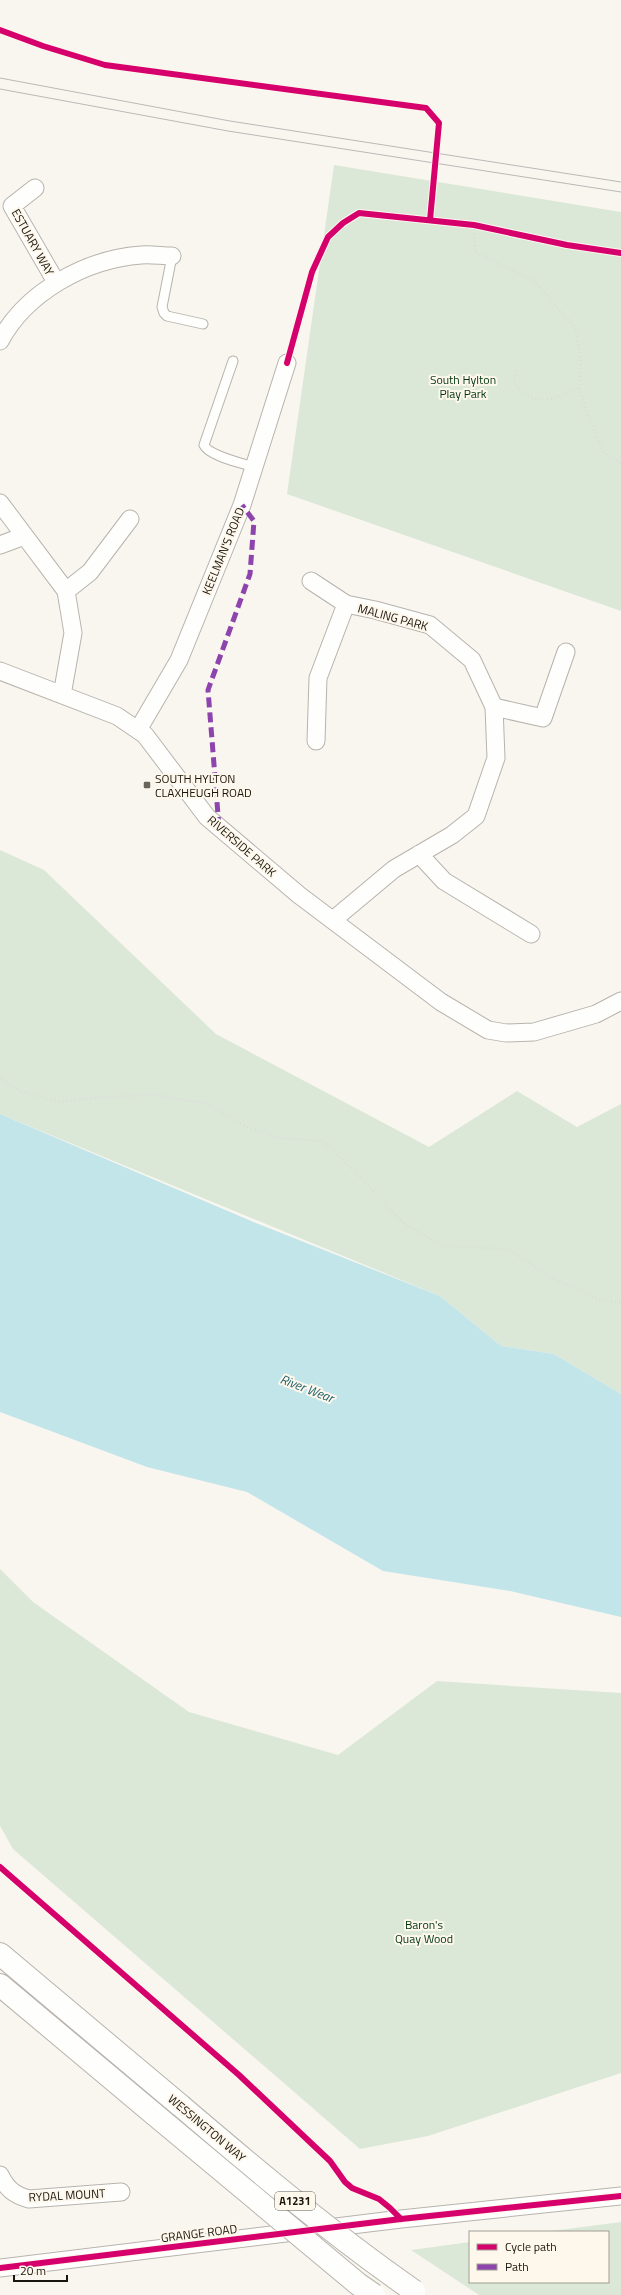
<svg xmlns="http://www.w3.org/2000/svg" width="621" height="2295" font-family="'Titillium Web',sans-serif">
<rect width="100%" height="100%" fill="#f9f6f0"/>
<!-- green -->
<path fill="#dbe8d8" d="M334 165 621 212V611L287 494Z
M0 850 44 870 216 1034 429 1147 517 1091 577 1127 621 1104V1394L554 1354 501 1346 440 1296 0 1114Z
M0 1569 33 1602 189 1712 338 1755 437 1681 621 1693V2073L428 2136 360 2149 13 1849 0 1826Z
M621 2222V2295H479L411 2250 470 2242V2282H608V2232H544Z"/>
<!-- water -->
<path fill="#c2e5ea" d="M0 1114 256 1223 440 1296 501 1346 554 1354 621 1394V1617L510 1591 383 1571 247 1492 147 1467 0 1412Z"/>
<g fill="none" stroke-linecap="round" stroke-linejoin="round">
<defs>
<path id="service" d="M172 256 162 307 164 313 167 316 203 324
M233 361 204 445C209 456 242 463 254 467"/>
<path id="minor" d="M35 188 12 206 56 282
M0 341C26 292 86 259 141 255 151 254 162 256 172 256
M0 503 66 591 73 633 62 695
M0 545 24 536
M311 581 346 604 375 610 430 625 472 660 494 707 496 758 476 816 452 835 394 869 333 920
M66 591 90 572 130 519
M0 671 117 716 145 735 207 817 299 895 441 1002 488 1030 506 1033 534 1032 596 1014 621 1001
M494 707 543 718 566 652
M138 730 179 660 242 505 287 363
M316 741 318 678 346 604
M419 854 444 881 531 934
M0 2175C7 2189 14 2195 29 2199L121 2192
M0 2268 401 2219 621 2196"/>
<path id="trunk" d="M0 1954 181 2106
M0 1985 154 2114"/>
</defs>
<!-- service casing -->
<use href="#service" stroke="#b8b3ac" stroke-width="11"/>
<!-- minor casing -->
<use href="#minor" stroke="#b8b3ac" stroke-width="19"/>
<!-- trunk casing -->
<use href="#trunk" stroke="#b8b3ac" stroke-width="24"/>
<!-- path -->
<path stroke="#dcdbd9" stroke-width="2.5" stroke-dasharray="1 3" stroke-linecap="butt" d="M474 225 475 252 533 280 575 327 581 359 579 387 587 413 604 452 621 463
M517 371 513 381C531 409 554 401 579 387
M0 1078 20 1091 59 1102 101 1097 158 1095 207 1104 246 1127 281 1138 322 1141 354 1171 400 1220 441 1246 508 1249 550 1277 597 1299 621 1303"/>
<!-- service -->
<use href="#service" stroke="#fefefd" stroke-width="9"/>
<!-- minor -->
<use href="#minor" stroke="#fefefd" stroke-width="17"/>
<!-- trunk -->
<use href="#trunk" stroke="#fefefd" stroke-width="22"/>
<!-- tram -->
<path stroke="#bab9b7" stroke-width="1" d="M0 78 230 121 621 182
M0 89 228 131 621 192"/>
<defs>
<path id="trunk-bridge" d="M181 2106C256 2170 332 2234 414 2291
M154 2114 358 2284 374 2295"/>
</defs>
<!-- trunk-bridge casing -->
<use href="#trunk-bridge" stroke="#b8b3ac" stroke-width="24" stroke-linecap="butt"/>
<!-- trunk-bridge -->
<use href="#trunk-bridge" stroke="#fefefd" stroke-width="22"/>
<!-- quiet -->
<path stroke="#8e44ad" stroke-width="5" stroke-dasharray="10 5" stroke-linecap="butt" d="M219 827 208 690 250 574 254 521 242 505"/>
<defs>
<path id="cycleway" d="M0 30 43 46 105 65 426 108 439 123 430 220
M287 363 312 272 328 237 343 223 359 213 474 225 567 245 621 253
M0 1867 239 2075 330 2161 345 2182 352 2188 379 2199 390 2208 401 2219
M0 2268 401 2219 621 2196"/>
</defs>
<!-- cycleway casing -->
<use href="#cycleway" stroke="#fdf7ec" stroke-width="8"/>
<!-- cycleway -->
<use href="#cycleway" stroke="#d6006c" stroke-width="6"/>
</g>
<!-- markers -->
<rect fill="#69645c" stroke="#fdf7ec" stroke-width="1.5" x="143" y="781" width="8" height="8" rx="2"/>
<g text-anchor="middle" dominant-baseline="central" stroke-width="4" stroke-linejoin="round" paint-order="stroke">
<!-- shield labels -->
<rect fill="#fdf7ec" stroke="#5f5a50" stroke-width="1" x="275" y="2192" width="40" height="18" rx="3"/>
<g font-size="11" font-weight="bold" fill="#1b160d">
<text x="295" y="2201">A1231</text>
</g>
<!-- street labels -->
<g font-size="12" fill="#1b160d" stroke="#fdf7ec">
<text transform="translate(33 242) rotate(61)">ESTUARY WAY</text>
<text transform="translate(223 551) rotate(-68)">KEELMAN'S ROAD</text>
<text transform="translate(393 617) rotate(15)">MALING PARK</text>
<text transform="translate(242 846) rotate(41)">RIVERSIDE PARK</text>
<text transform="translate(207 2128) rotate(40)">WESSINGTON WAY</text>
<text transform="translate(67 2195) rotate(-3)">RYDAL MOUNT</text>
<text transform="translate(199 2233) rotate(-7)">GRANGE ROAD</text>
</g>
<!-- park labels -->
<g font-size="12" fill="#00350e" stroke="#fdf7ec">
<text x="463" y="379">South Hylton<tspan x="463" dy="14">Play Park</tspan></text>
<text x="424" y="1924">Baron's<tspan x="424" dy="14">Quay Wood</tspan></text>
</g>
<!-- poi labels -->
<g font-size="12" fill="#1b160d" stroke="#fdf7ec" text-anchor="start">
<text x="155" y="778">SOUTH HYLTON<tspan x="155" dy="14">CLAXHEUGH ROAD</tspan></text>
</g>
<!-- water labels -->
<g font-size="13" font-style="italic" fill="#1c5f69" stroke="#fdf7ec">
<text transform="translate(307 1388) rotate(21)">River Wear</text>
</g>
</g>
<!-- legend -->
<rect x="469" y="2231" width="140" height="52" fill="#fdf7ec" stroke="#a39d93"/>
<rect x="477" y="2244" width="20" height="6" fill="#d6006c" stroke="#a39d93"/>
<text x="505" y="2251" font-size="12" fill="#1b160d">Cycle path</text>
<rect x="477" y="2264" width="20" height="6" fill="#8e44ad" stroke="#a39d93"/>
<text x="505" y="2271" font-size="12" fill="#1b160d">Path</text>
<!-- scale -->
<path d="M14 2275v6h53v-6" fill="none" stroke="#1b160d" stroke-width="2"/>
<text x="20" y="2275" font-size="12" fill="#1b160d" stroke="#fdf7ec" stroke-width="3" paint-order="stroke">20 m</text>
</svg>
